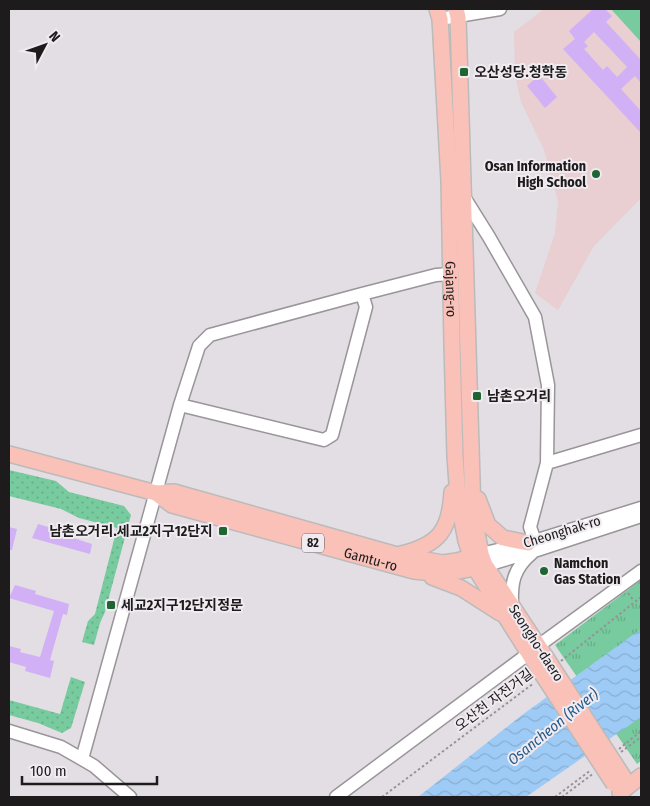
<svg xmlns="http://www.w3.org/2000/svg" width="650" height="806" font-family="'Fira Sans Condensed','Noto Sans KR',sans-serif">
<defs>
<pattern id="grass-dots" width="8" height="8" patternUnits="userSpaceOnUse" patternTransform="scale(1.25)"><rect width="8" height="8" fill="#77cb9e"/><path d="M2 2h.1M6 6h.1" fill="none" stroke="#66ae88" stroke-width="1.8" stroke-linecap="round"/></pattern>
<pattern id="park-tufts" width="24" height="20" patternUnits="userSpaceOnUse" patternTransform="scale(1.25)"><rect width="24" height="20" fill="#77cb9e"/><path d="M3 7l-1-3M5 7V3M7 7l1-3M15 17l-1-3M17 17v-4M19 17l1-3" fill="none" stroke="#66ae88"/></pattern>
<pattern id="water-waves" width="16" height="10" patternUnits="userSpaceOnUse" patternTransform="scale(1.25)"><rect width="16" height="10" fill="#9ecbf6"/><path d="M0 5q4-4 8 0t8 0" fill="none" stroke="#88aed2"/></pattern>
</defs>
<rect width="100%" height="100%" fill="#e3dee3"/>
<!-- education -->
<path fill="#e9ced2" d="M544 9H641V198L594 246 558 310 535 293 555 233 558 201 544 150 521 102 515 75 514 32Z"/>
<!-- grass -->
<path fill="url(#grass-dots)" d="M9 470 56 481 69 492 124 506 131 515 105 612 100 623 94 645 82 642 88 621 95 614 117 528 79 518 61 509 9 496Z
M71 677 85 682 71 728 62 733 38 723 9 715V700L60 714Z"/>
<!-- park -->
<path fill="url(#park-tufts)" d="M641 580V761L637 764 555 645Z"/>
<!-- garden -->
<path fill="#77cb9e" d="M611 9H641V42Z"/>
<!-- water -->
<path fill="url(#water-waves)" d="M641 629V717L526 797H418L522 715Z"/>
<!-- building -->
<path fill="#d1b0f5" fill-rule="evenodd" d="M593 9H605L612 16 606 22 641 60V83L635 76 621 89 641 111V133L563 49 575 39 569 31ZM594 32 627 67 617 77 607 66 603 70 584 49 588 46 584 42Z
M539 75 557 97 545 108 527 86Z
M38 524 59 530 58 533 92 544 90 554 32 538Z
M9 527 17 529 12 550H9Z
M15 585 36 591 35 594 69 604 67 615 63 614 50 660 54 661 50 678 25 671 26 667 9 662V646L21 649 20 652 40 657 54 611 9 598Z"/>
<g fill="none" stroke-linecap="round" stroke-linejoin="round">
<defs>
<path id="minor" d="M440 19 500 9
M464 197 489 237 535 317 548 385 547 463 530 527 535 541
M180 405 324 440 332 435 366 307 362 294
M547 463 641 435
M481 554 528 543 641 508
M477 568 534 551 641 516
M512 607C511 583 513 569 532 553
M538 646 641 571
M9 731 61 747 94 766 130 797
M82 759 180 405 199 346 210 335 362 294 436 275 451 274
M336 797 528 654"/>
<g id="major">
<path id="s1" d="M437 9 440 19 449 181 452 344 455 456 458 498 466 541 475 568 533 660"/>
<path d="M456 9 458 17 473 513 481 554 485 565 545 656"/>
<path d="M9 454 156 493 174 492 397 555 443 563 457 561 479 555"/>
<path id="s2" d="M156 493 172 505 414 571 443 574 475 568"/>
<path d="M478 499 488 525 503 538 528 543"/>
<path d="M401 554C439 545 450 530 452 492"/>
<path d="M432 577 461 588 500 613"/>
<path d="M620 793 641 776"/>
</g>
</defs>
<!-- minor casing -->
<use href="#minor" stroke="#999599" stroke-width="15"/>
<!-- major casing -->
<use href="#major" stroke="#bbb" stroke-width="18"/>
<!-- path -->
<path stroke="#969295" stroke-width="2" stroke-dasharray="2.5 2.5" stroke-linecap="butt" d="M628 593 634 601
M561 661 641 597
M619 749 641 731
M621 752 641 737
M382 797 534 683
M555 797 591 770
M562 797 594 773"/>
<!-- minor -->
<use href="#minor" stroke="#fff" stroke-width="12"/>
<!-- major -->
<use href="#major" stroke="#fac1b9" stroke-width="15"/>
<defs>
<path id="major-bridge" d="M545 656 624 778
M533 660 614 784"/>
</defs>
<!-- major-bridge casing -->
<use href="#major-bridge" stroke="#bbb" stroke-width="18" stroke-linecap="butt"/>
<!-- major-bridge -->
<use href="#major-bridge" stroke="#fac1b9" stroke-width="15"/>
</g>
<!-- markers -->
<g fill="#1f6531" stroke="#f0ebf0" stroke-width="2">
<rect x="459" y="67" width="10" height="10" rx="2.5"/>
<circle cx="596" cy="174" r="5"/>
<rect x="472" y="391" width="10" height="10" rx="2.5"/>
<rect x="218" y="526" width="10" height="10" rx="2.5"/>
<circle cx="544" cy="571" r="5"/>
<rect x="106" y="600" width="10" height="10" rx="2.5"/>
</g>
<g text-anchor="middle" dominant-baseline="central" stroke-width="4" stroke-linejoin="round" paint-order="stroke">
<!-- shield labels -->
<rect fill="#f0ebf0" stroke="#5c595c" stroke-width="1" x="302" y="533.5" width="22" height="19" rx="4"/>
<g font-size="12" font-weight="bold" fill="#1d1b1c">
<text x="313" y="543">82</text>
</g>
<!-- poi labels -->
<g font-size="14" font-weight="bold" fill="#1d1b1c" stroke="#f0ebf0" text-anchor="start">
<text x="474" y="72">오산성당.청학동</text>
<text x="586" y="166" text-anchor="end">Osan Information<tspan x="586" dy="16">High School</tspan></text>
<text x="487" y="396">남촌오거리</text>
<text x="213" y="531" text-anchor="end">남촌오거리.세교2지구12단지</text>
<text x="554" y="563">Namchon<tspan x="554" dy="16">Gas Station</tspan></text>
<text x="121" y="605">세교2지구12단지정문</text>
</g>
<!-- street labels -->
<g font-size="14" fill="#1d1b1c" stroke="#f0ebf0">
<text stroke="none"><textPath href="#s1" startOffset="281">Gajang-ro</textPath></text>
<text transform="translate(562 532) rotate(-17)">Cheonghak-ro</text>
<text stroke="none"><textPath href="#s2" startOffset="226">Gamtu-ro</textPath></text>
<text transform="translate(536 643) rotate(57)">Seongho-daero</text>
<text transform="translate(494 700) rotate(-37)">오산천 자전거길</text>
</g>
<!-- water labels -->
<g font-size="15" font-style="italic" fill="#255a89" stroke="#f0ebf0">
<text transform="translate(553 727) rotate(-39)">Osancheon (River)</text>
</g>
</g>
<!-- border -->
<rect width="650" height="806" fill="none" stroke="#1d1b1c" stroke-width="20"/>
<!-- north arrow -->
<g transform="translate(45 45) rotate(49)" stroke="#f0ebf0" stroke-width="4" paint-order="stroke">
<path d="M0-4L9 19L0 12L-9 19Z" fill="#1d1b1c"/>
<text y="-8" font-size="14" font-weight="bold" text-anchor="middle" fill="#1d1b1c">N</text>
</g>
<!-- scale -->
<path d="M22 776v8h135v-8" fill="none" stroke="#1d1b1c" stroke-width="2.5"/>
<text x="30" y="776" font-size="15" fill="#1d1b1c" stroke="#f0ebf0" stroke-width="4" paint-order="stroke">100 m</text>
</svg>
